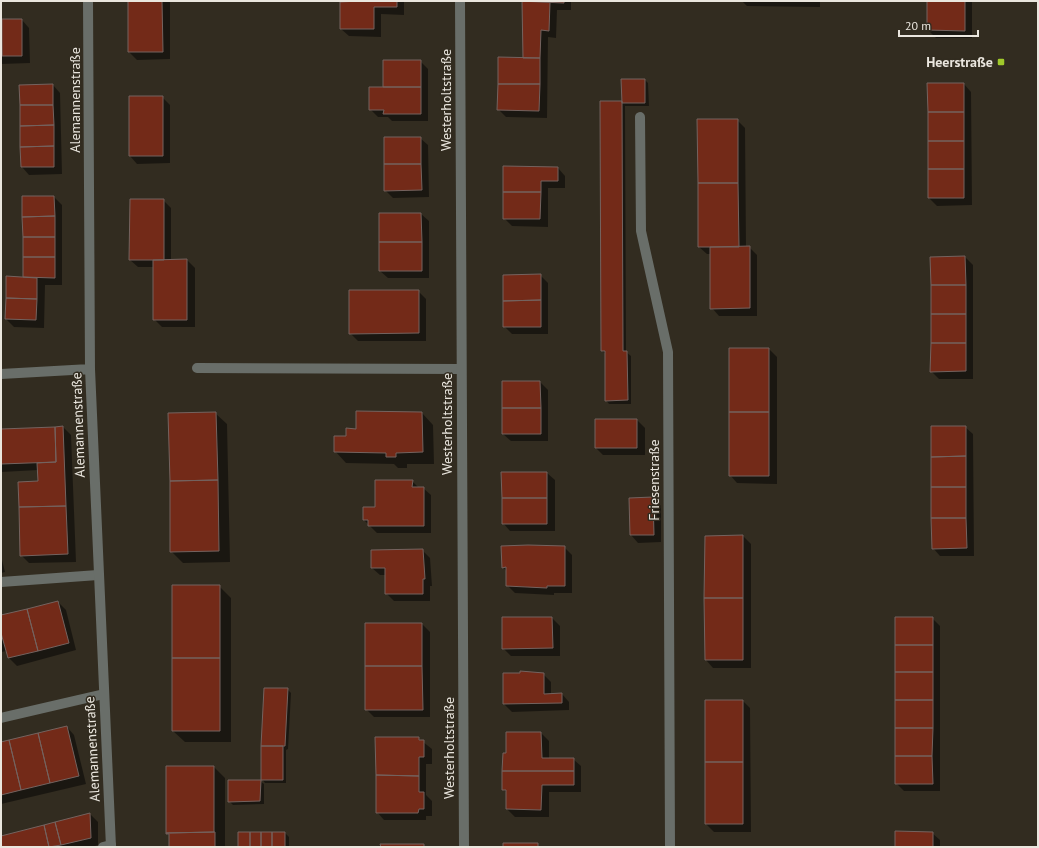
<svg xmlns="http://www.w3.org/2000/svg" width="1039" height="848" font-family="'PT Sans',sans-serif">
<rect width="100%" height="100%" fill="#322c20"/>
<!-- shadow -->
<path fill="#0007" d="M129 1H170V59L137 60 129 52Z
M360 1H404V15L381 14V37L349 36 341 29Z
M520 1H571V10H557L556 38 548 37 547 118 506 117 498 109 524 59 523 4Z
M742 1H820V7L747 6Z
M928 1H972V38H936L928 30Z
M1 20H22L29 28 30 63 1 64Z
M420 61 428 69V121H392L388 117H378L370 109 384 88Z
M645 80 648 83 649 106H625L626 352 631 356V404H609L606 400V354L602 351 601 102H622Z
M964 84 971 92 972 205 937 206 929 198Z
M53 85 60 93 62 174 29 175 22 167 20 86Z
M130 97H162L170 105V163L137 164 130 156Z
M737 120 745 128 746 247H749L757 255V316H719L712 308 711 254H707L699 247Z
M420 138 428 145 429 197 393 198 385 190Z
M504 167 558 168 565 176V188H548V227L512 226 504 218Z
M23 197H54L62 205V285H45L44 328 14 327 6 319 7 277 24 278Z
M163 200 171 208V261L187 260 195 268V327H162L154 319V267H138L130 260Z
M380 214H421L429 221V278H388L380 271Z
M965 257 973 265V379H939L931 371V258Z
M540 275 548 283V334H512L504 326Z
M418 291 426 299V341H358L350 333Z
M769 349 777 357V484L737 483 730 475Z
M540 382 548 390V441H511L503 434Z
M215 413 227 424 230 562 183 563 171 551Z
M422 413 433 425 434 464H407V468H398L394 464 346 463 335 451 347 437 357 430Z
M637 420 645 428V455H603L596 448Z
M63 427 71 435 76 562 29 563 21 555 39 482V470L1 472V430Z
M965 427 973 434 974 556H940L933 548Z
M547 473 555 480V531H510L503 523Z
M412 481 419 488H423L431 495V533H377L364 520 376 508Z
M653 498 661 506V542L638 543 631 535Z
M743 536 751 544V668H713L706 660Z
M564 547 572 555V593H554V595L515 593 507 585V572L503 567Z
M422 550 430 558 432 586H430V601H394L386 593V575H380L372 568Z
M1 556 5 572 1 573Z
M219 586 231 598V742H185L173 731Z
M58 602 66 610 76 650 17 666 9 658 7 651 1 652V612L2 616Z
M552 618 560 626V656H511L503 648Z
M932 618 940 626V791H904L896 783Z
M422 624 430 632V717H374L366 709Z
M543 674 551 682V695L562 694 569 702V710L512 712 504 704Z
M287 689 291 693 288 749 286 750V783H265L262 779Z
M743 701 750 708 751 832H714L706 824Z
M67 727 74 735 86 784 1 804V743Z
M541 733 549 741V759H573L581 766V792H549V817H515L507 809V793L503 789 507 753Z
M418 738 432 749V764H426V795L432 801V816H426V820H384L377 812Z
M167 767H214L225 778V847H170V836L167 834Z
M260 781 264 784V804L233 805 229 801Z
M90 814 98 822V845L92 847H1V837Z
M285 833 289 837V847H239Z
M932 833 940 840V847H896Z"/>
<!-- building -->
<path fill="#732a18" stroke="#74635f" d="M128 1H162L163 52H128Z
M359 1H397V7H374V29H340V2Z
M518 1H564V3Z
M522 1 550 2 549 31 541 30 540 58H523Z
M927 1H965V31L927 30Z
M1 19 2 56H1Z
M2 19H22V56H2Z
M498 57 540 58V84H498Z
M383 60H421V87H383Z
M621 79H645V103H622Z
M927 83H964V112H928Z
M53 84V105H20L19 85Z
M498 84H540L539 111 497 110Z
M369 87H421V114H383L384 110H369Z
M129 96H163V156H129Z
M600 101H622L623 351H627L628 400 605 401V351H601Z
M20 105H53L54 125 20 126Z
M928 112H964V141H928Z
M697 119H738V183H698Z
M54 125V146L20 147V126Z
M384 137H421V164H384Z
M928 141H964V169H928Z
M54 146V167H21L20 147Z
M384 164H421L422 190 384 191Z
M503 166 558 167V181H541V192H503Z
M928 169H964V198H928Z
M698 183H738L739 247H698Z
M503 192H541L540 219H503Z
M22 196H54L55 216 22 217Z
M130 199H164V260H129Z
M379 213H421L422 242H379Z
M55 216V237H23L22 217Z
M23 237H55V257H23Z
M379 242H422V271H379Z
M750 246V308L710 309V247Z
M965 256 966 285H931L930 257Z
M23 257H55V278L23 277Z
M187 259V320H153V260Z
M541 274V300L503 301V275Z
M6 276 37 278V299L6 298Z
M931 285H966V314H931Z
M349 290H419V333L349 334Z
M6 298 37 299 36 320 5 319Z
M541 300V327H503V301Z
M931 314H966V343H931Z
M931 343H966V371L930 372Z
M729 348H769V412H729Z
M502 381H540L541 408H502Z
M502 408H541V434H502Z
M356 411 422 412 423 452 396 453V457H386V453L334 452V436H346V428L356 429Z
M216 412 218 480 170 481 168 413Z
M729 412H769V476H729Z
M595 419H637V448H595Z
M63 426 66 506 19 507 18 482 38 481 37 463 56 462 55 427Z
M931 426H966V456L931 457Z
M55 427 56 462 1 464V429Z
M966 456V487H931V457Z
M501 472H547V498H502Z
M218 480 219 551 170 552V481Z
M375 480H413L412 487H424V526H368V520H363V507H375Z
M931 487H966V518H931Z
M653 497 654 535H630L629 498Z
M502 498H547V524H502Z
M66 506 68 554 20 556 19 507Z
M931 518H966L967 548 932 549Z
M743 535V598H704L705 536Z
M528 545 565 546V586H547V588L506 586V567L502 568 501 546Z
M423 549 425 579H423V594H385V568H371V550Z
M172 585H220V658H172Z
M704 598H743V660H705Z
M58 601 69 643 38 651 27 609Z
M27 609 38 651 8 658 1 633V615Z
M502 617H552L553 648 502 649Z
M895 617H933V645H895Z
M365 623H422V666H365Z
M895 645H933V672H895Z
M172 658H220V731H172Z
M365 666H422L423 710H365Z
M520 671 544 673V694L562 693V703L503 704V673H520Z
M895 672H933V700H895Z
M264 688H288L285 746H261Z
M705 700H743V762H705Z
M895 700H933V728H895Z
M67 726 79 776 50 783 38 733Z
M895 728H933L932 756H895Z
M506 732H541L542 758H574V771H502L503 753H506Z
M38 733 50 783 21 790 9 740Z
M375 737H419V740H424V757H419V776L376 775Z
M9 740 21 790 1 795V742Z
M261 746H283V780H261Z
M895 756H932L933 784H895Z
M705 762H743V824H705Z
M166 766H214V832L166 833Z
M502 771H574V785H542L541 810 506 809V790H502Z
M376 775 419 776V792H424V809H419L418 813H376Z
M228 780H261L260 801 228 802Z
M90 813 91 838 61 845 55 822Z
M55 822 61 845 49 847 44 825Z
M44 825 49 847H1V836Z
M895 831 933 832V847H895Z
M215 832V847H169V834H166V833Z
M238 832H250V847H238Z
M250 832H261V847H250Z
M261 832H272V847H261Z
M272 832H285V847H272Z
M503 843H538V847H503Z
M380 844H424V847H381Z"/>
<g fill="none" stroke-linecap="round" stroke-linejoin="round">
<!-- lane -->
<path stroke="#696e69" stroke-width="10" d="M197 368 460 369
M1 582 98 575
M1 718 104 694
M103 847 111 845"/>
<!-- street -->
<path stroke="#696e69" stroke-width="10" d="M88 1 90 369 111 847
M460 1 464 847
M640 117 641 231 668 352 670 847
M1 374 90 369"/>
</g>
<!-- markers -->
<rect fill="#a0c92b" stroke="#322c20" stroke-width="1.5" x="997" y="58" width="8" height="8" rx="2"/>
<g text-anchor="middle" dominant-baseline="central" stroke-width="3" stroke-linejoin="round" paint-order="stroke">
<!-- poi labels -->
<g font-size="14" font-weight="bold" fill="#eae6de" stroke="#322c20" text-anchor="end">
<text x="993" y="62">Heerstraße</text>
</g>
<!-- street labels -->
<g font-size="14" fill="#eae6de" stroke="#322c20">
<text transform="translate(75 100) rotate(-90)">Alemannenstraße</text>
<text transform="translate(446 100) rotate(-90)">Westerholtstraße</text>
<text transform="translate(447 424) rotate(-90)">Westerholtstraße</text>
<text transform="translate(78 425) rotate(-92)">Alemannenstraße</text>
<text transform="translate(654 480) rotate(-90)">Friesenstraße</text>
<text transform="translate(449 748) rotate(-90)">Westerholtstraße</text>
<text transform="translate(92 749) rotate(-93)">Alemannenstraße</text>
</g>
</g>
<!-- border -->
<rect width="1039" height="848" fill="none" stroke="#eae6de" stroke-width="4"/>
<!-- scale -->
<path d="M899 30v6h79v-6" fill="none" stroke="#eae6de" stroke-width="2"/>
<text x="905" y="30" font-size="12" fill="#eae6de" stroke="#322c20" stroke-width="3" paint-order="stroke">20 m</text>
</svg>
